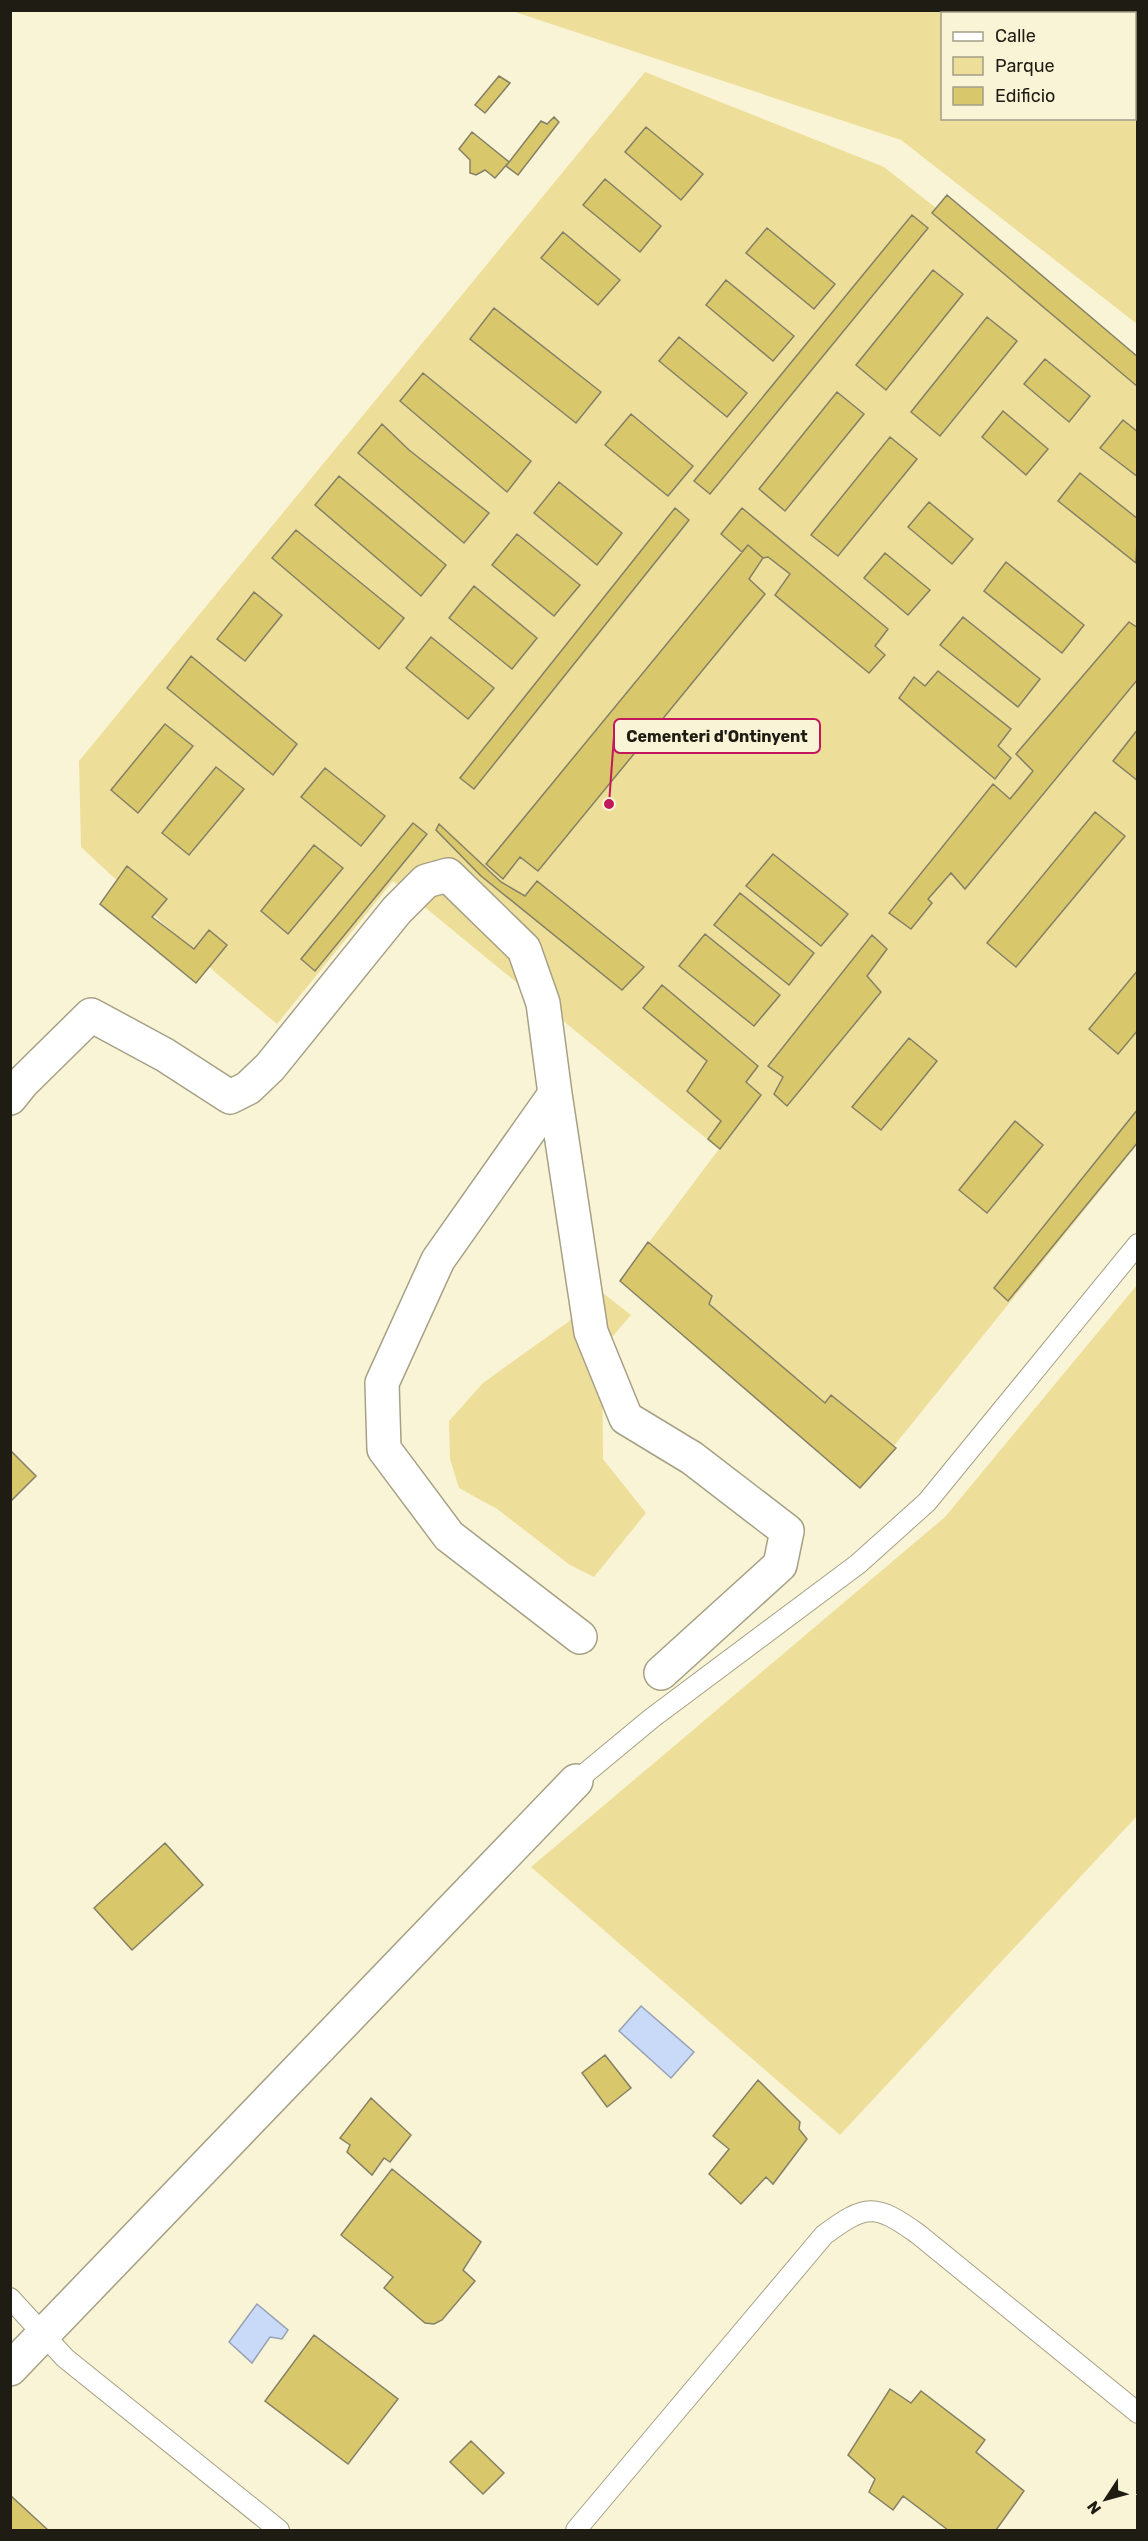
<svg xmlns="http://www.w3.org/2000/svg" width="1148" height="2541" font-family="Rubik,sans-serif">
<rect width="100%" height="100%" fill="#faf4d7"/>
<!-- green -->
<path fill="#eddf9a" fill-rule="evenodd" d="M512 11H1137V324L901 140ZM942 14H1134V118H942Z
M645 72 884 167 1137 366V1145L860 1488 620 1281 719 1149 393 881 277 1024 216 973 81 847 79 761Z
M1137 1285V1816L840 2135 531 1867 945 1517Z
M599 1290 631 1315 602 1349 603 1459 646 1513 594 1577 570 1565 497 1509 459 1488 450 1459 449 1421 483 1383 568 1322Z"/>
<!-- water -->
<path fill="#c9d9f8" stroke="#96a1b3" stroke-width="1.5" d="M641 2006 694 2052 671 2078 619 2031Z
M257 2304 288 2330 282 2339 270 2337 252 2363 229 2342Z"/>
<!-- building -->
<path fill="#d9c76c" stroke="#858065" stroke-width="1.5" d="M499 76 510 83 485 113 475 105Z
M554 117 559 122 518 175 506 166 541 121 547 124Z
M646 127 703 174 681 200 625 152Z
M472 132 509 162 495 178 485 170 476 175 470 173V160L459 149Z
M605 179 661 226 640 252 583 205Z
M947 195 1138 357V387L932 213Z
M912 215 928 228 710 494 694 481Z
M767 228 835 284 814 309 746 253Z
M563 232 620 280 598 305 541 258Z
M933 270 963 294 886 390 856 365Z
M726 280 794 336 773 361 706 305Z
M494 308 601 392 576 423 470 339Z
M987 317 1017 341 940 436 911 412Z
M679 337 747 393 727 417 659 361Z
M1045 359 1090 396 1069 422 1024 384Z
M423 373 531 461 507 492 400 401Z
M837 392 864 414 785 511 759 489Z
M1003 411 1048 449 1026 475 982 437Z
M631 414 693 466 668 496 605 445Z
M1123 420 1138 432V477L1100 448Z
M382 424 409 450 489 513 464 543 358 453Z
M890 437 917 459 838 556 811 535Z
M1080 473 1138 519 1136 563 1058 501Z
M339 476 446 565 421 596 315 505Z
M559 482 622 533 597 565 534 513Z
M929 502 973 539 952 564 908 527Z
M675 508 689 520 474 789 460 778Z
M742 508 888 629 875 646 885 655 869 673 775 595 790 574 768 557 763 558 748 545 742 552 721 534Z
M296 530 404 618 379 649 272 558Z
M517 534 580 585 554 616 492 565Z
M748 545 763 558 749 579 765 594 538 871 520 857 503 879 486 864Z
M885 553 930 590 908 615 864 578Z
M1006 562 1084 625 1062 653 984 591Z
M474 586 537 638 512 669 449 618Z
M254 592 282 615 245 661 217 639Z
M963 617 1040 679 1018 707 940 645Z
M1129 622 1138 628V679L965 889 951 873 928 899 932 903 911 929 889 913 993 784 1010 799 1033 771 1016 754Z
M431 637 494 688 468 719 406 668Z
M191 656 297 744 273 775 167 688Z
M938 671 1011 729 998 746 1011 758 995 779 899 698 914 677 925 686Z
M165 724 193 746 138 813 111 790Z
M1138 729V781L1113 761Z
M216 767 244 789 189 855 162 833Z
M325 768 385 816 361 846 301 797Z
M1095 812 1125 836 1016 967 987 943Z
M413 823 427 834 315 971 301 959Z
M439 824 501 882 525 896 537 881 644 967 622 990 481 876 436 830Z
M314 845 343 868 288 934 261 911Z
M773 854 848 914 821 946 746 886Z
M127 866 167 899 152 917 194 949 209 930 227 945 196 983 100 904Z
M740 893 814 953 789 985 714 925Z
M705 934 780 995 754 1026 679 966Z
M872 935 887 949 867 976 881 992 787 1106 774 1094 783 1077 768 1066Z
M1138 970V1030L1118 1054 1089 1029Z
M662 985 758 1066 746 1082 761 1095 720 1149 708 1139 721 1121 687 1091 707 1061 643 1008Z
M909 1038 937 1061 881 1130 852 1107Z
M1138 1109V1142L1008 1301 994 1288Z
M1015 1121 1043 1145 987 1213 959 1190Z
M648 1242 712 1296 709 1304 825 1403 831 1395 896 1448 860 1488 620 1281Z
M10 1450 36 1476 10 1502Z
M165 1843 203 1885 132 1950 94 1908Z
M605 2055 631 2088 607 2107 582 2073Z
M758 2080 800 2122 799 2129 807 2139 773 2184 766 2177 741 2204 709 2174 729 2149 713 2136Z
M371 2098 411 2135 390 2162 384 2158 372 2175 347 2152 350 2145 340 2138Z
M392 2169 481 2242 463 2270 475 2281 442 2320 434 2324 425 2323 384 2288 393 2277 341 2235Z
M314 2335 398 2399 348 2464 265 2401Z
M890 2389 911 2403 921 2391 985 2440 976 2452 1024 2491 996 2530H948L903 2496 893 2510 869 2492 875 2479 848 2455Z
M471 2441 504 2473 483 2494 450 2462Z
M10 2495 48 2530H10Z"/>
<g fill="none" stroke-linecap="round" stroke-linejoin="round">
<defs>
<path id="lane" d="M576 1781 652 1718 858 1564 927 1502 1138 1244
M10 2298 65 2358 279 2530
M576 2530 824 2235C866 2204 875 2203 918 2234L1138 2413"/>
<path id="street" d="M555 1094 591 1332 626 1418 692 1458 787 1531 780 1565 661 1673
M10 1098 22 1083 91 1015 165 1055 230 1097 248 1088 270 1067 397 910 426 881 448 875 524 949 543 1003 555 1094 438 1260 382 1383 384 1449 449 1536 580 1637
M10 2369 576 1781"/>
</defs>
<!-- lane casing -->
<use href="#lane" stroke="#a6a085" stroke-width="22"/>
<!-- street casing -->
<use href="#street" stroke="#a6a085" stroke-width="36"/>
<!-- lane -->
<use href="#lane" stroke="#fff" stroke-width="20"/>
<!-- street -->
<use href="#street" stroke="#fff" stroke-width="33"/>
</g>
<!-- callouts -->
<path fill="none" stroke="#c2185b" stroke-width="2" d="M609 804L614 736"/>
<circle fill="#c2185b" stroke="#faf4d7" stroke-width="2" cx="609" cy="804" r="6"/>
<rect fill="#faf4d7" stroke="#c2185b" stroke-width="2" x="614" y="719" width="206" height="34" rx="6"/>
<g font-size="16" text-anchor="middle" font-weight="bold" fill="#1f1d13">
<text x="717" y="742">Cementeri d'Ontinyent</text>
</g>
<!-- border -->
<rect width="1148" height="2541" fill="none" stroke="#1f1d13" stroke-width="24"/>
<!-- legend -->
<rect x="941" y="12" width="195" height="108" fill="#faf4d7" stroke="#a29e89" stroke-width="1.5"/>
<rect x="953" y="32" width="30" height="9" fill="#ffffff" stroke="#a29e89" stroke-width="1.5"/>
<text x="995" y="42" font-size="18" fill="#1f1d13">Calle</text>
<rect x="953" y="57" width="30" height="18" fill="#eddf9a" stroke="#a29e89" stroke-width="1.5"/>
<text x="995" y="72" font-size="18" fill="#1f1d13">Parque</text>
<rect x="953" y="87" width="30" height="18" fill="#d9c76c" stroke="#a29e89" stroke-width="1.5"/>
<text x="995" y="102" font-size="18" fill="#1f1d13">Edificio</text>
<!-- north arrow -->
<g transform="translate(1106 2499) rotate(234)" stroke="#faf4d7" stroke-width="4.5" paint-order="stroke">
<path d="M0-4.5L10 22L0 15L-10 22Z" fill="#1f1d13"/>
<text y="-9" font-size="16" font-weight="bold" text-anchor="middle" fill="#1f1d13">N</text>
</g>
</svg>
